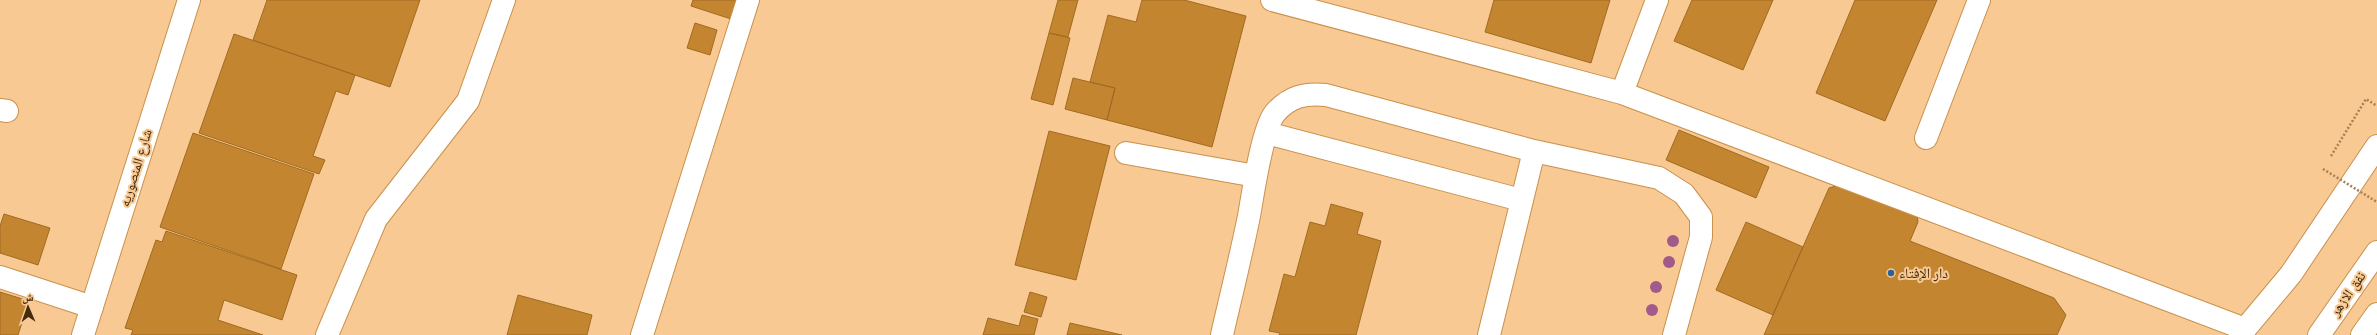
<svg xmlns="http://www.w3.org/2000/svg" width="2377" height="335" font-family="Figtree,'Noto Naskh Arabic',sans-serif">
<rect width="100%" height="100%" fill="#f8c993"/>
<!-- building -->
<path fill="#c48530" stroke="#a06b21" d="M267 0H420L390 87 253 40Z
M693 0H737L731 19 691 6Z
M1058 0H1078L1068 37 1049 33Z
M1142 0H1184L1246 16 1212 147 1107 120 1115 88 1090 82 1108 15 1136 22Z
M1494 0H1610L1591 63 1485 32Z
M1692 0H1773L1743 70 1674 41Z
M1855 0H1937L1885 121 1816 93Z
M695 23 717 30 710 55 687 48Z
M1049 33 1070 38 1053 105 1031 99Z
M234 34 355 75 348 95 336 91 313 156 325 160 319 174 199 133Z
M1073 78 1115 88 1107 120 1065 109Z
M1679 130 1769 167 1756 198 1666 160Z
M1049 131 1110 146 1076 280 1015 265Z
M193 133 314 174 281 269 160 227Z
M1843 184 1917 214 1918 222 1910 241 2054 298 2066 315 2057 335H1764L1829 188Z
M1331 204 1363 213 1357 234 1381 241 1356 335H1279L1280 333 1269 331 1284 274 1295 277 1310 222 1325 226Z
M4 214 50 228 38 265 0 253V226Z
M1746 222 1803 247 1773 315 1716 290Z
M166 231 297 275 282 320 224 300 218 320 263 335H131L133 330 125 328 156 240 162 242Z
M0 292 29 301 18 335H0Z
M1030 292 1047 297 1041 317 1024 312Z
M518 295 592 315 587 335H507Z
M1022 315 1038 319 1034 335H983L988 318 1019 326Z
M1070 323 1122 335H1067Z"/>
<g fill="none" stroke-linecap="round" stroke-linejoin="round">
<defs>
<path id="minor" d="M1272 0 1622 93 2245 329
M1622 93 1657 0
M0 110 7 111
M1267 133 1521 200
M1926 138 1979 0
M1126 153 1256 176
M0 277 92 307
M327 335 376 219 468 101 504 0
M642 335 748 0
M1222 335C1231 295 1241 256 1249 216 1253 194 1262 129 1275 113 1290 96 1305 93 1326 95L1534 151 1659 178 1684 194 1701 217V237L1674 335
M1489 335 1534 151"/>
<path id="major" d="M83 335 189 0
M2240 335 2291 274 2377 146
M2319 335 2377 252"/>
<path id="highway" d="M2362 335 2377 314"/>
</defs>
<!-- minor casing -->
<use href="#minor" stroke="#c9914c" stroke-width="24"/>
<!-- major casing -->
<use href="#major" stroke="#c9914c" stroke-width="24"/>
<!-- highway casing -->
<use href="#highway" stroke="#c9914c" stroke-width="24"/>
<!-- path -->
<path stroke="#a48055" stroke-width="2.5" stroke-dasharray="2 2" stroke-linecap="butt" d="M2331 156 2366 99 2377 106"/>
<!-- minor -->
<use href="#minor" stroke="#fff" stroke-width="22"/>
<!-- major -->
<use href="#major" stroke="#fff" stroke-width="22"/>
<!-- highway -->
<use href="#highway" stroke="#fff" stroke-width="22"/>
<!-- path-bridge -->
<path stroke="#a48055" stroke-width="2.5" stroke-dasharray="2 2" stroke-linecap="butt" d="M2323 169 2377 202"/>
</g>
<!-- trees -->
<g fill="#a25a8b">
<circle cx="1673" cy="241" r="6"/>
<circle cx="1669" cy="262" r="6"/>
<circle cx="1656" cy="287" r="6"/>
<circle cx="1652" cy="310" r="6"/>
</g>
<!-- markers -->
<circle fill="#28629a" stroke="#f8c993" stroke-width="1.5" cx="1891" cy="273" r="4"/>
<g text-anchor="middle" dominant-baseline="central" stroke-width="4" stroke-linejoin="round" paint-order="stroke">
<!-- street labels -->
<g font-size="14" fill="#432c0f" stroke="#f8c993">
<text transform="translate(136 168) rotate(-73)">شارع المنصوريه</text>
<text transform="translate(2348 294) rotate(-55)">نفق الازهر</text>
</g>
<!-- poi labels -->
<g font-size="14" fill="#432c0f" stroke="#f8c993" text-anchor="start">
<text x="1899" y="273">دار الإفتاء</text>
</g>
</g>
<!-- north arrow -->
<g transform="translate(28 307) rotate(358)" stroke="#f8c993" stroke-width="3" paint-order="stroke">
<path d="M0-3L7 15L0 10L-7 15Z" fill="#432c0f"/>
<text y="-6" font-size="11" font-weight="bold" text-anchor="middle" fill="#432c0f">ش</text>
</g>
</svg>
